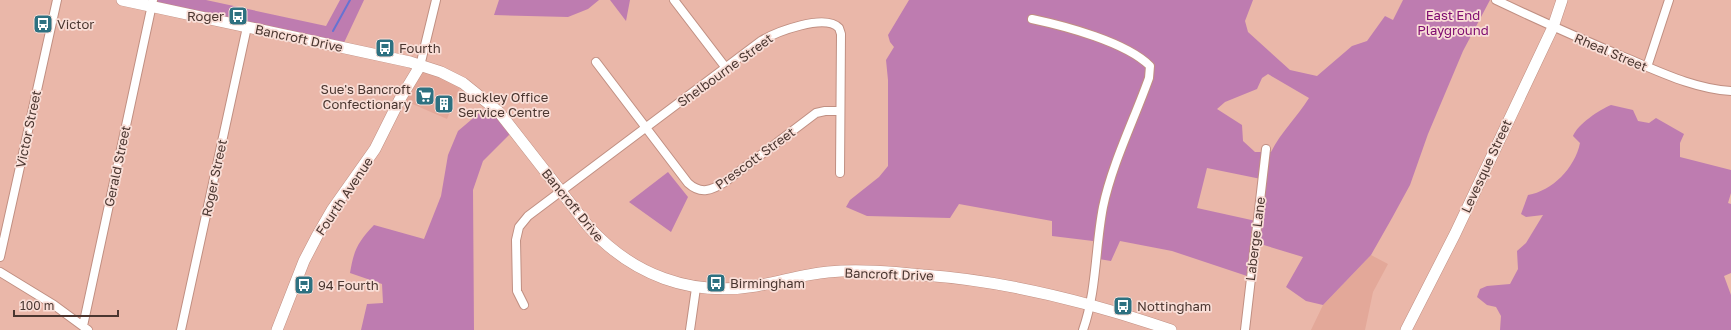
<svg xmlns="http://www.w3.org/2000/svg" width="1731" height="330" font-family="'Golos Text',sans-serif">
<rect width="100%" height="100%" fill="#eab7a9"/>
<!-- built -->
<path fill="#e3a899" d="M420 66 462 83 447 119 401 99Z
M1371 255 1388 264 1373 292 1365 330H1311L1323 305Z"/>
<!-- green -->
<path fill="#be7cb0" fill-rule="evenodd" d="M125 0H206L326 26 340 0H364L342 47Z
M499 0H599L588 9 568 17 494 15Z
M610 0H630L626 21Z
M909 0H1253L1245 21 1248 32 1290 70 1317 76 1352 46 1367 41 1385 16 1393 20 1403 0H1490L1463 51 1428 134 1410 185 1392 218 1371 255 1323 305 1306 301 1286 287 1303 257 1254 242 1250 277 1172 251 1120 241 1111 261 1093 258V241L1052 236V221L959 204 950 218 867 216 846 207 850 200 879 177 888 166V80L886 60 894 47 890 42 888 35ZM1268 74 1309 98C1297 117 1281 132 1271 152H1255L1243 141 1242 125 1217 109 1225 102 1257 89 1262 78ZM1207 168 1261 179 1256 221 1197 208Z
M491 103 515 129 483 161 473 190 474 330H361L367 304 383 303 382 284 350 273C354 249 358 242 374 225L424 239 441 196 448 155 458 131Z
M1611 105 1633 110 1638 121 1649 123 1656 118 1684 134 1680 143V157L1731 170V193L1728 203 1731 204V273L1724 276 1731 295V330H1500L1501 316 1496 307 1487 305 1477 297 1480 289 1487 286 1510 284 1518 269 1517 251 1526 243 1543 215 1526 217 1521 214 1528 195C1552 191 1575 168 1580 143L1573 136C1578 124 1599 110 1611 105Z
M668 172 688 197 671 232 629 202Z"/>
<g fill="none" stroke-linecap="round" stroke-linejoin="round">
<!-- stream -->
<path stroke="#6673d2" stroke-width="2" d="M333 31 350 0"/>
<defs>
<path id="street" d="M674 0 726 68
M1496 0C1538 20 1581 39 1624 57 1658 71 1694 89 1731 91
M1032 19C1065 26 1126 42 1150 66L1149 78C1134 120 1112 164 1103 207 1095 248 1097 290 1083 330
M596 62 688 183C701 195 712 190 725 182L816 113 825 111H840
M420 66 436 0
M1647 67 1669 0
M0 257 57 0
M0 272 54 305 88 330
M524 305 517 291 516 240 519 227 528 216 761 41C776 32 825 13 839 28L841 34 840 173
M83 326 153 0
M181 330 247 27
M690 330 696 288
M1245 330 1266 149"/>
<path id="secondary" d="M122 0 410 62 441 72 463 83 499 112 588 226C632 275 691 297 756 286 780 282 804 274 828 272 859 269 892 272 923 275 1008 281 1090 302 1171 330
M277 330 304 261 317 236 332 210 375 149 400 99 420 66
M1406 330 1455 234 1553 27 1562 0"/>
</defs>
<!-- street casing -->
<use href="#street" stroke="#c08f82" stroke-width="10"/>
<!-- secondary casing -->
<use href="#secondary" stroke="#c08f82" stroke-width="12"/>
<!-- street -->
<use href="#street" stroke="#fff" stroke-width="8"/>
<!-- secondary -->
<use href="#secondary" stroke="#fff" stroke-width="11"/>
</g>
<!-- icons -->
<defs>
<symbol id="bus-square" viewBox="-11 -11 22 22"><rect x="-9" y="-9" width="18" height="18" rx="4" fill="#2d7181" stroke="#f9ded7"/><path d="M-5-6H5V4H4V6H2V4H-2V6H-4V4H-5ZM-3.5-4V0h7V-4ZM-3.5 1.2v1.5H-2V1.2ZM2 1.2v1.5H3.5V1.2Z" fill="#fff"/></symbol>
<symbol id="supermarket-square" viewBox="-11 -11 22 22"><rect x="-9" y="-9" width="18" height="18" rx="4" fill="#2d7181" stroke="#f9ded7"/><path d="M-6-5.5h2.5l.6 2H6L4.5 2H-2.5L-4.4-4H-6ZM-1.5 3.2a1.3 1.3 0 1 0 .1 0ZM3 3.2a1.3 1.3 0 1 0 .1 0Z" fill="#fff"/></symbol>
<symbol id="building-square" viewBox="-11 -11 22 22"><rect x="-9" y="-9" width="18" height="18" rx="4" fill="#2d7181" stroke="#f9ded7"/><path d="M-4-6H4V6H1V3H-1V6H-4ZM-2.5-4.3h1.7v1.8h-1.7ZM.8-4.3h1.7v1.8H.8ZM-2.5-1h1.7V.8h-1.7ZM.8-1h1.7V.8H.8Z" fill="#fff"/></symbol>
</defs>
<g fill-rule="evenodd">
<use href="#bus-square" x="227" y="5" width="22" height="22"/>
<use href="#bus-square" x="32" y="13" width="22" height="22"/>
<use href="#bus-square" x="374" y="37" width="22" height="22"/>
<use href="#supermarket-square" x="414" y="85" width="22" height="22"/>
<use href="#building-square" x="433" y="93" width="22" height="22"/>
<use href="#bus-square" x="705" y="272" width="22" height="22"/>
<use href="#bus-square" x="293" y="274" width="22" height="22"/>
<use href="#bus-square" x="1112" y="295" width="22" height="22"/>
</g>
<g text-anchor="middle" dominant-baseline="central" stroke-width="3.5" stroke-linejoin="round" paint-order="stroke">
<!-- park labels -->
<g font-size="13" fill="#800e71" stroke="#f9ded7">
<text x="1453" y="15">East End<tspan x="1453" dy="15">Playground</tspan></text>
</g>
<!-- poi labels -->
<g font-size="13" fill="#4a3630" stroke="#f9ded7" text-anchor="start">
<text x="224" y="16" text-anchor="end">Roger</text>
<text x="57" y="24">Victor</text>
<text x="399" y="48">Fourth</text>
<text x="411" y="89" text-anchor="end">Sue's Bancroft<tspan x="411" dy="15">Confectionary</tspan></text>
<text x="458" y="97">Buckley Office<tspan x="458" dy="15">Service Centre</tspan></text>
<text x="730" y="283">Birmingham</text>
<text x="318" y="285">94 Fourth</text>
<text x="1137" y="306">Nottingham</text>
</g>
<!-- street labels -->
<g font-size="13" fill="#4a3630" stroke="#f9ded7">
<text transform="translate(299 38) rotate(12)">Bancroft Drive</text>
<text transform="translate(1611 52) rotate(23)">Rheal Street</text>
<text transform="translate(725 70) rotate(-36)">Shelbourne Street</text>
<text transform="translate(28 129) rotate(-78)">Victor Street</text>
<text transform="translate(755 158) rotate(-36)">Prescott Street</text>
<text transform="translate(117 166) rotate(-78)">Gerald Street</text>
<text transform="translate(1486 166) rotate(-65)">Levesque Street</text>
<text transform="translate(214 178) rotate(-78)">Roger Street</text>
<text transform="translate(344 196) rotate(-56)">Fourth Avenue</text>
<text transform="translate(573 205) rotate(51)">Bancroft Drive</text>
<text transform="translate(1255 239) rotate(-83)">Laberge Lane</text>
<text transform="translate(889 274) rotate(2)">Bancroft Drive</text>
</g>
</g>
<!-- scale -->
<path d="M14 310v6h104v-6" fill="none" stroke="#4a3630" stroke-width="2"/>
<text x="20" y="310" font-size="12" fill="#4a3630" stroke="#f9ded7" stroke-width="3" paint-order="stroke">100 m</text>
</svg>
